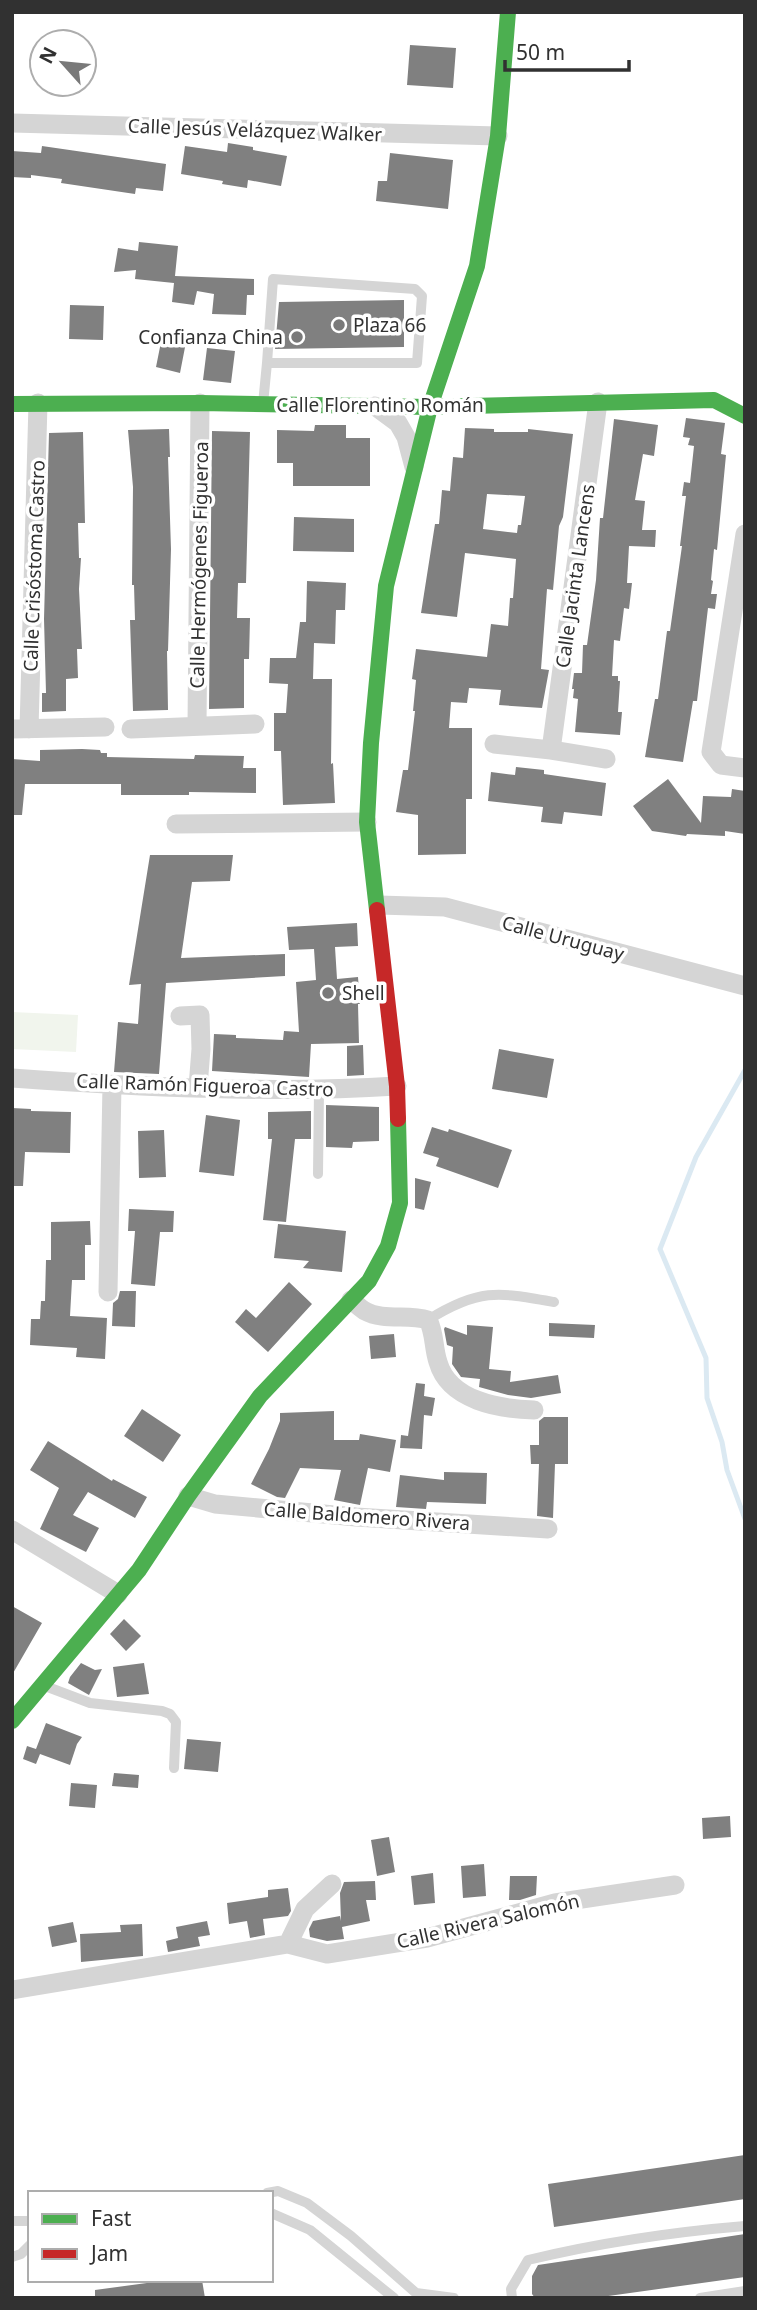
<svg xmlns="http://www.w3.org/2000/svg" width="757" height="2310" font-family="'Noto Sans',sans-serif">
<rect width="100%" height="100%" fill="#fff"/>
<!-- green -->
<path fill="#f1f5ed" d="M12 1012 78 1015 76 1052 12 1049Z"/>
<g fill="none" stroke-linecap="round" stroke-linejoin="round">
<!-- stream -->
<path stroke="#dbe9f2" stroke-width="5" d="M745 1070 696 1157 660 1249 706 1358 707 1398 722 1442 727 1470 745 1519"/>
</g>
<!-- building -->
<path fill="#808080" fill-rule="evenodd" d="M410 45 456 48 453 88 407 85Z
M228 143 253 147V150L287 156 281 186 248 180 247 188 222 184 223 181 181 174 185 146 227 152Z
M42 146 166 164 163 191 136 188 135 194 61 183 62 179 31 175V178L12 177V151L41 153Z
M390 153 453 160 448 209 376 201 378 181H387Z
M139 242 178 246 175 276 254 279V295H247L246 315 212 314 214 294 197 291 194 305 172 302 174 283 135 279 136 270 114 272 118 248 138 251Z
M404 300V347L275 349 279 302Z
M70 305 104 306 103 340 69 339Z
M163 332 187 337 180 373 156 367Z
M207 348 235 351 231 383 203 380Z
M686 418 725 423 721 454 726 455 717 550 714 549 711 580 713 581 711 594H717L715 609 708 608 697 701H693L683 762 645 757 655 699H658L667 631H670L682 546H680L686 496H682L684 482 690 483 694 446 688 445 690 438 683 437Z
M614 419 658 425 654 456 643 454 635 500 645 501 642 530H656L655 547 629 546 627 583H632L629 609 624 608 620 641 614 640 612 676H618V681H620L618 712H622L620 735 575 732 578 699 573 698 574 689H572L574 673H582L583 645H587L596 580 600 518H603Z
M315 425H346V438H370V486H293V463H277V430L314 431Z
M465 428 494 429V432H528V429L573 434 563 517 559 526 553 590 547 589 541 669 549 670 542 708 499 705 501 690 469 688 467 703 451 702 449 728H472V799H466V854L418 855V815L396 812 403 770H408L415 711H413L416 680 412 679 416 649 487 657 491 624 508 626 510 598H513L516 559 465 553 457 617 421 613 435 524H439L442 490 450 491 453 457 463 458ZM487 494 525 496 521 525H518L517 533 483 529Z
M169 429 170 457H168L171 549 168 651H167L168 710 133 711 130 620H135L134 585H132L133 487 128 430Z
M212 431 250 432 246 583H238L237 618H250L249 659H244V708L209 709Z
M83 432 85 523H78L79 558H81L79 589 82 649H77L78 678 66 679V711L42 712V693H46L44 619 49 433Z
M294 517 354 519V552L293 551Z
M307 581 346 583 345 610H336L335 644 314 643 313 679H332L331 764 333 763 335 803 283 805 281 751H274V713H286L288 684 269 683 270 658H296L300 622H306Z
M82 749 100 750 101 753H107V757L194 759 195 755 244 756 243 768H256V793L189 792V795H121V784H25L22 815H12V759L40 761V750Z
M516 767 544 770V774L606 783 602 816 564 812 562 824 541 822 543 807 488 801 491 772 515 775Z
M668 779 701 823 703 796 731 797 732 789 745 791V834L725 831V836L687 834 686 836 652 831 633 806Z
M150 855H233L230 881 192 882 181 958 285 954V976L166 983 159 1074 114 1072 118 1022 138 1024 141 984 129 985Z
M357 923 358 946 335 947 337 979 358 977 360 1004H358L359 1043 311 1044 309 1077 212 1071 214 1034 236 1035V1038L283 1040 284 1031 299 1032 296 982 316 980 314 949 289 950 287 927Z
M363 1045 364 1075 347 1076V1046Z
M499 1049 554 1059 547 1098 492 1089Z
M326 1105 379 1107V1141L353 1142 352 1148 326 1147Z
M12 1108 31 1109V1111L71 1112 70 1153 25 1152 23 1186H12Z
M311 1111V1139H295L286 1222 263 1220 272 1139H268V1112Z
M206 1115 240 1120 234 1176 199 1172Z
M432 1127 448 1132 449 1129 512 1150 498 1188 436 1166 439 1158 423 1153Z
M164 1130 166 1177 139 1178 138 1131Z
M415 1178 431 1182 424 1210 415 1208Z
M129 1209 174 1211 173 1232H160L155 1286 131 1284 135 1231H128Z
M90 1221 91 1245H85V1280H72L70 1316 107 1318 105 1359 76 1357 77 1348 30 1345 31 1319H40L41 1301H45L46 1260H51V1222Z
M278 1224 346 1231 342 1272 303 1268 309 1261 274 1258Z
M289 1282 312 1304 268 1352 235 1322 246 1309 256 1318Z
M120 1291H136L135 1327 112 1326 113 1303 118 1299Z
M549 1323 595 1325 594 1338 549 1336Z
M467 1325 493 1327 489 1369 511 1371 510 1382 558 1375 561 1393 531 1398 508 1395 479 1387 480 1379 461 1377 452 1364 453 1347 447 1345 444 1329 445 1327 467 1335Z
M394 1334 396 1357 371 1359 369 1336Z
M416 1383 425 1384 424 1396 435 1398 432 1416 424 1415 422 1449 400 1448 401 1435 408 1436Z
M142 1409 181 1435 163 1462 124 1436Z
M334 1411V1440H359L360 1434 396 1440 390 1472 368 1468 360 1505 334 1500 341 1470 300 1468 285 1498 277 1497 251 1484 269 1449 280 1421V1413Z
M544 1417H568V1464H555L553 1518 537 1516 539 1464H531L530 1445H539V1421Z
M48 1441 112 1481 113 1479 147 1497 135 1518 88 1492 73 1515 99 1528 86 1552 40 1529 59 1488 30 1470Z
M444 1472 487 1473 486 1504 427 1502 426 1509 396 1507 400 1475 444 1480Z
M12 1606 42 1623 12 1675Z
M124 1619 141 1636 126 1651 110 1634Z
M81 1663 95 1670 102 1669 89 1695 68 1683 70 1677Z
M144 1663 149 1694 117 1697 113 1667Z
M46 1723 82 1737 77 1744 70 1765 40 1754 36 1764 23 1759 27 1746 36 1749Z
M187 1739 221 1742 218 1772 184 1769Z
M114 1773 139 1775 138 1788 112 1786Z
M71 1783 97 1785 95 1808 69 1806Z
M730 1816 731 1837 703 1839 702 1818Z
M389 1837 395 1872 377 1876 371 1840Z
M484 1864 486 1896 463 1898 461 1866Z
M433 1873 435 1903 414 1905 411 1876Z
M510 1876H537L536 1895 520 1900H509Z
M375 1881 376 1900H366L370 1921 342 1927 344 1939 327 1941 310 1937 309 1929 313 1921 340 1916 341 1921 340 1893 344 1882Z
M288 1888 291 1911 288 1916 263 1919 265 1935 250 1938 247 1921 229 1924 227 1903 268 1897V1890Z
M207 1921 210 1935 198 1937 200 1946 168 1952 166 1941 178 1938 176 1927Z
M73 1922 77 1942 52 1947 48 1927Z
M142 1924 143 1956 81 1962 80 1934 121 1932 120 1925Z
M745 2155V2199L554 2227 548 2184Z
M745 2234V2277L594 2298H535L532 2294V2276L538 2265Z
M169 2280H202L205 2298H95V2290Z"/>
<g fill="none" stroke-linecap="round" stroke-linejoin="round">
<!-- lane -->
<path stroke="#d5d5d5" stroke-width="10" d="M263 404 267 363H417L422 296 415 289 273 279 267 363
M318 1174 319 1091
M428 1320C479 1288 498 1292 554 1302
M45 1686 90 1703 162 1711 170 1714 176 1722 174 1768
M267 2193 278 2191 307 2203 351 2236 416 2293 454 2298
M271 2213 310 2230 394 2298
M12 2221H30
M12 2257 21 2254 30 2245
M512 2298 511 2289 528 2260C599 2243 672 2232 745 2226
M700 2298 745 2291"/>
<!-- street -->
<path stroke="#d5d5d5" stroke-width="19" d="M12 123 498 136
M375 406 398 423 406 437 414 467
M745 534 711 752 721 765 745 768
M197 726 200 403
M12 729 105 727
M29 729 38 403
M131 729 255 724
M494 744 551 750 606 759
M551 750 598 402
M176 824 367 822
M379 905 445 907 745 986
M180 1016 200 1015 201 1049 198 1087
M12 1078C140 1087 269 1094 397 1086
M108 1292 112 1085
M351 1300C355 1303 360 1308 365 1311 383 1321 408 1314 428 1320 435 1333 433 1347 438 1362 449 1401 500 1409 534 1410
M188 1496 215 1504 356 1517 548 1529
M12 1530 118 1594
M288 1944 305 1909 332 1884
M12 1990 288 1944 327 1954 427 1938 555 1903 675 1885"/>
<!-- fast -->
<path stroke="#4caf50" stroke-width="16" d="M12 404 200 403 430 407 714 400 745 416
M377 910 367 822 371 743 386 586 430 407 477 266 498 136 508 12
M12 1721 139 1570 188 1496 260 1396 369 1281 388 1246 400 1203 398 1119"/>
<!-- jam -->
<path stroke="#c62828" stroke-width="16" d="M377 910 397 1086 398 1119"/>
</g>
<!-- markers -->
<g fill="#797979" stroke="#fff" stroke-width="2.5">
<circle cx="339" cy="325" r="7"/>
<circle cx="297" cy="337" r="7"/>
<circle cx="328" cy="993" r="7"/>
</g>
<g text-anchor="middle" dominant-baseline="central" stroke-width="7" stroke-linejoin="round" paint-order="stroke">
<!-- street labels -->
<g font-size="19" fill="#313131" stroke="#fff">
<text transform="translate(255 130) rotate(2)">Calle Jesús Velázquez Walker</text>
<text x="380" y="405">Calle Florentino Román</text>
<text transform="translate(199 565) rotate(-89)">Calle Hermógenes Figueroa</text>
<text transform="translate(34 566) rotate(-88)">Calle Crisóstoma Castro</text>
<text transform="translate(575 576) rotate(-82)">Calle Jacinta Lancens</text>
<text transform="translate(563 938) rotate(15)">Calle Uruguay</text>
<text transform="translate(205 1085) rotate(2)">Calle Ramón Figueroa Castro</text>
<text transform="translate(367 1516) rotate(4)">Calle Baldomero Rivera</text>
<text transform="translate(488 1921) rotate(-13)">Calle Rivera Salomón</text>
</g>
<!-- poi labels -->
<g font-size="19" fill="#313131" stroke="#fff" text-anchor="start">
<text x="353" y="325">Plaza 66</text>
<text x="283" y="337" text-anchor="end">Confianza China</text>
<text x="342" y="993">Shell</text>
</g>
</g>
<!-- border -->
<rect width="757" height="2310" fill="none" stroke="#313131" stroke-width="28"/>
<!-- legend -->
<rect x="28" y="2191" width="245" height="91" fill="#ffffff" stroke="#adadad" stroke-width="2"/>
<rect x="42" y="2214" width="35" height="10" fill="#4caf50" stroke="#adadad" stroke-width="2"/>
<text x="91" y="2226" font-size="21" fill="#313131">Fast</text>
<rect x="42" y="2249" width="35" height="10" fill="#c62828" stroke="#adadad" stroke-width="2"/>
<text x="91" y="2261" font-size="21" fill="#313131">Jam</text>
<!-- north arrow -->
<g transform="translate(63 63) rotate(297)"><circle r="33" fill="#ffffff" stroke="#adadad" stroke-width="2"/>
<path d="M0-5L12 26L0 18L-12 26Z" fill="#797979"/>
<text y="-10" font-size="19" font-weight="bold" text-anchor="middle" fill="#313131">N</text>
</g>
<!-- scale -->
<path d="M505 60v10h124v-10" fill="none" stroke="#313131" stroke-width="3.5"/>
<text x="516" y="60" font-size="21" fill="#313131" stroke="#ffffff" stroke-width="5" paint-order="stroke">50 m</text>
</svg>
